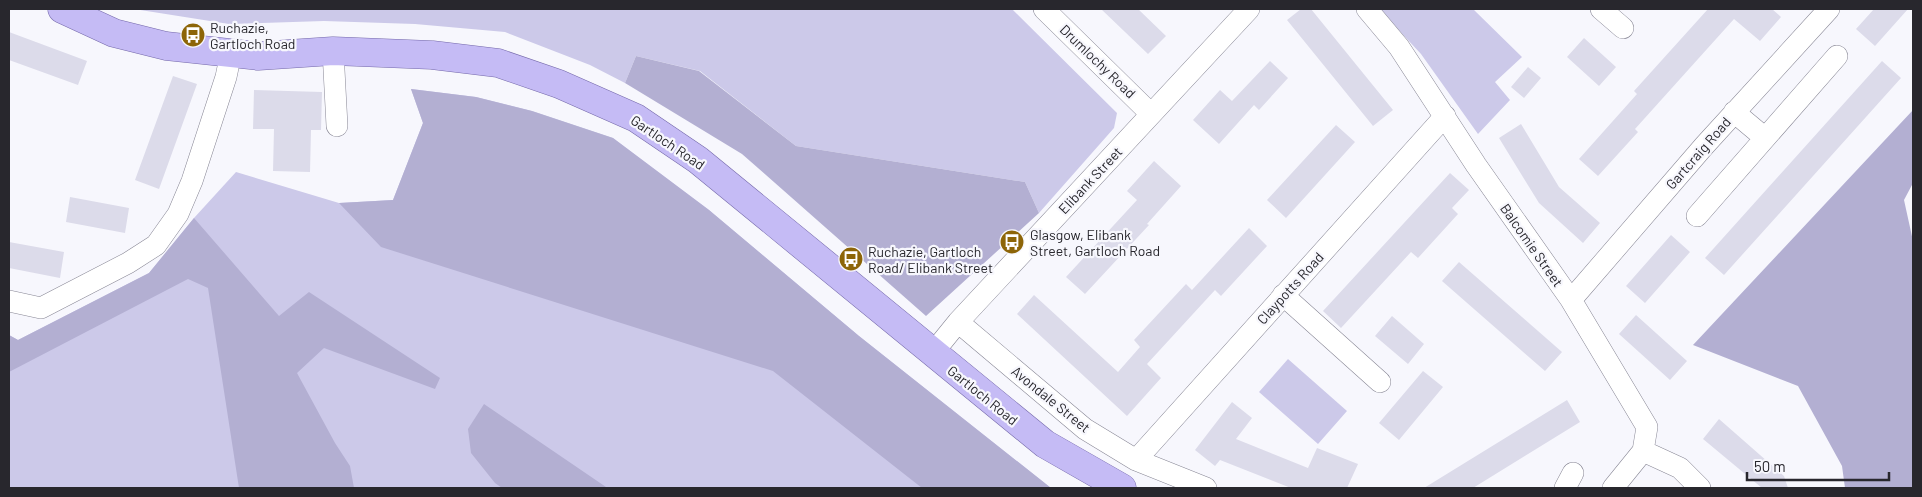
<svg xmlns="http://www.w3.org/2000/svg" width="1922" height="497" font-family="Barlow,sans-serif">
<rect width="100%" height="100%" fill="#f7f7fd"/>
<!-- green -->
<path fill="#ccc9e9" d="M134 9H1012L1117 113 1114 128 1039 213 1025 182 796 146 700 71 636 56 625 83 590 65 505 32 415 24 324 21 229 24Z
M1379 9H1473L1522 57 1495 82 1510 100 1478 134 1421 54Z
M411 89 476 97 532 111 613 138 709 210 859 336 1051 488H9V335L18 340 149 273 194 218 236 172 339 203 393 200 423 123Z
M1288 359 1347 411 1318 444 1259 392Z"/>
<!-- forest -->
<path fill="#b3afd2" d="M636 56 699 71 796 146 1025 182 1039 213 926 316 742 154 625 83Z
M411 89 476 97 532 111 613 138 709 210 859 336 1051 488H922L773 371 381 247 339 203 393 200 423 123Z
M1913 110V183L1904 200 1913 241V488H1845L1842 466 1798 386 1693 345Z
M194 218 279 316 309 292 440 378 435 389 324 348 297 373 335 443 350 466 354 488H239L208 288 188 279 9 372V335L18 340 149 273Z
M484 404 606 487 502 488 495 483 471 453 468 429Z"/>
<!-- building -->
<path fill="#dcdbea" d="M1101 9H1138L1166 36 1148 54Z
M1301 9H1311L1393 110 1373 126 1287 20Z
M1708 9H1772L1781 17 1760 41 1734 19 1635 129 1638 132 1598 176 1579 159 1637 94 1634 91Z
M1874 9H1908L1875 46 1856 29Z
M9 32 87 61 78 85 9 60Z
M1584 38 1616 67 1599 86 1567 57Z
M1270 61 1288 78 1259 110 1254 105 1219 144 1193 120 1220 90 1232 101Z
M1882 61 1901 78 1724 275 1705 258Z
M1528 67 1541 78 1524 98 1511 87Z
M173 76 197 84 159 189 135 180Z
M254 90 322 92 321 130H311L310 172 273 171 274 129H253Z
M1521 124 1559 187 1600 223 1583 243 1539 203 1499 138Z
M1336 125 1355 142 1286 218 1267 200Z
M1154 161 1181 186 1147 224 1149 225 1085 294 1066 277 1137 200 1127 191Z
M1450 173 1469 190 1452 208 1458 214 1418 258 1411 252 1341 328 1323 311Z
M70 197 129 208 125 233 66 222Z
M1249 228 1267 246 1221 296 1215 290 1147 364 1161 378 1127 416 1017 314 1034 295 1118 372 1140 347 1134 340 1186 284 1192 290Z
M1671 235 1690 252 1645 303 1626 286Z
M9 242 64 252 60 278 9 268Z
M1459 262 1562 352 1545 371 1442 281Z
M1636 315 1687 361 1670 380 1619 334Z
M1392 316 1424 344 1408 364 1375 336Z
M1423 371 1443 387 1399 440 1379 423Z
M1567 400 1580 422 1473 488H1424Z
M1232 402 1252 418 1236 439 1308 468 1317 448 1358 464 1347 488H1291L1220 460 1215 466 1195 450Z
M1719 419 1784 476 1788 488H1762L1703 439Z"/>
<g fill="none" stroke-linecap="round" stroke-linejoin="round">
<defs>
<path id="minor" d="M1044 9 1151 114
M1367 9 1399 47 1476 165 1571 300 1647 427 1643 451 1613 488
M1601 9 1623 28
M333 51 337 126
M1734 112 1765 138
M1697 216 1837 56
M1283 295 1380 382
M1571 300 1704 146 1829 9
M9 301 41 308 128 263 156 245 178 214 192 181 226 77 231 53
M958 322 1085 429 1136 460 1206 488
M932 354 958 322 1249 9
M1643 451 1680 468 1700 488
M1136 460 1445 116
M1565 488 1573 473"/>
<path id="major" d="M62 9 114 33 166 46 258 56 333 51 432 55 498 63 559 84 636 118 698 160 1045 444 1122 488"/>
</defs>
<!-- minor casing -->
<use href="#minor" stroke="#888795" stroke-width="22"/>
<!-- major casing -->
<use href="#major" stroke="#7569aa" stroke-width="29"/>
<!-- minor -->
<use href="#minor" stroke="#fff" stroke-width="21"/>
<!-- major -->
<use href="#major" stroke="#c5bbf5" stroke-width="28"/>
</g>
<!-- icons -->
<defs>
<symbol id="bus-disc" viewBox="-11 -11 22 22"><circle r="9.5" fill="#8d6508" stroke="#f7f7fd"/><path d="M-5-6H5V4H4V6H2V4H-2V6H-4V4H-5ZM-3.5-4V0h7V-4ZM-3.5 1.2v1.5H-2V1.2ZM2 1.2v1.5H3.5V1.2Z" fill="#fff"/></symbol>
</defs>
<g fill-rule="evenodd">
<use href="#bus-disc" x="179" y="21" width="28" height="28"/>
<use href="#bus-disc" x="998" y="228" width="28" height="28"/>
<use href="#bus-disc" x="837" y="245" width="28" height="28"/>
</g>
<g text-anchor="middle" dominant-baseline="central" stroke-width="4.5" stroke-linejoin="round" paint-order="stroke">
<!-- poi labels -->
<g font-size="14" fill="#28272d" stroke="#f7f7fd" text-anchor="start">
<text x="210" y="27">Ruchazie,<tspan x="210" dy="16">Gartloch Road</tspan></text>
<text x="1030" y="234">Glasgow, Elibank<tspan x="1030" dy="16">Street, Gartloch Road</tspan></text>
<text x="868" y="251">Ruchazie, Gartloch<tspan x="868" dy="16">Road/ Elibank Street</tspan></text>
</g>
<!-- street labels -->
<g font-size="14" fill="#28272d" stroke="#f7f7fd">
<text transform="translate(1098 61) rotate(44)">Drumlochy Road</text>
<text transform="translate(668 142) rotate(34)">Gartloch Road</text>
<text transform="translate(1698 153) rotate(-49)">Gartcraig Road</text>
<text transform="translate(1090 180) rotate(-47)">Elibank Street</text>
<text transform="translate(1532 245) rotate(55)">Balcomie Street</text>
<text transform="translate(1290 288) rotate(-48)">Claypotts Road</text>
<text transform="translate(983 395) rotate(39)">Gartloch Road</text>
<text transform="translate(1051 399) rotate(39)">Avondale Street</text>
</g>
</g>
<!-- border -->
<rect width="1922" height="497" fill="none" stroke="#28272d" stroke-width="20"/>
<!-- scale -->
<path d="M1747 472v8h142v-8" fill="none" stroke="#28272d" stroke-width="2.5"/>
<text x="1754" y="472" font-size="15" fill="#28272d" stroke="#f7f7fd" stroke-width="4" paint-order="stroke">50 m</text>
</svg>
